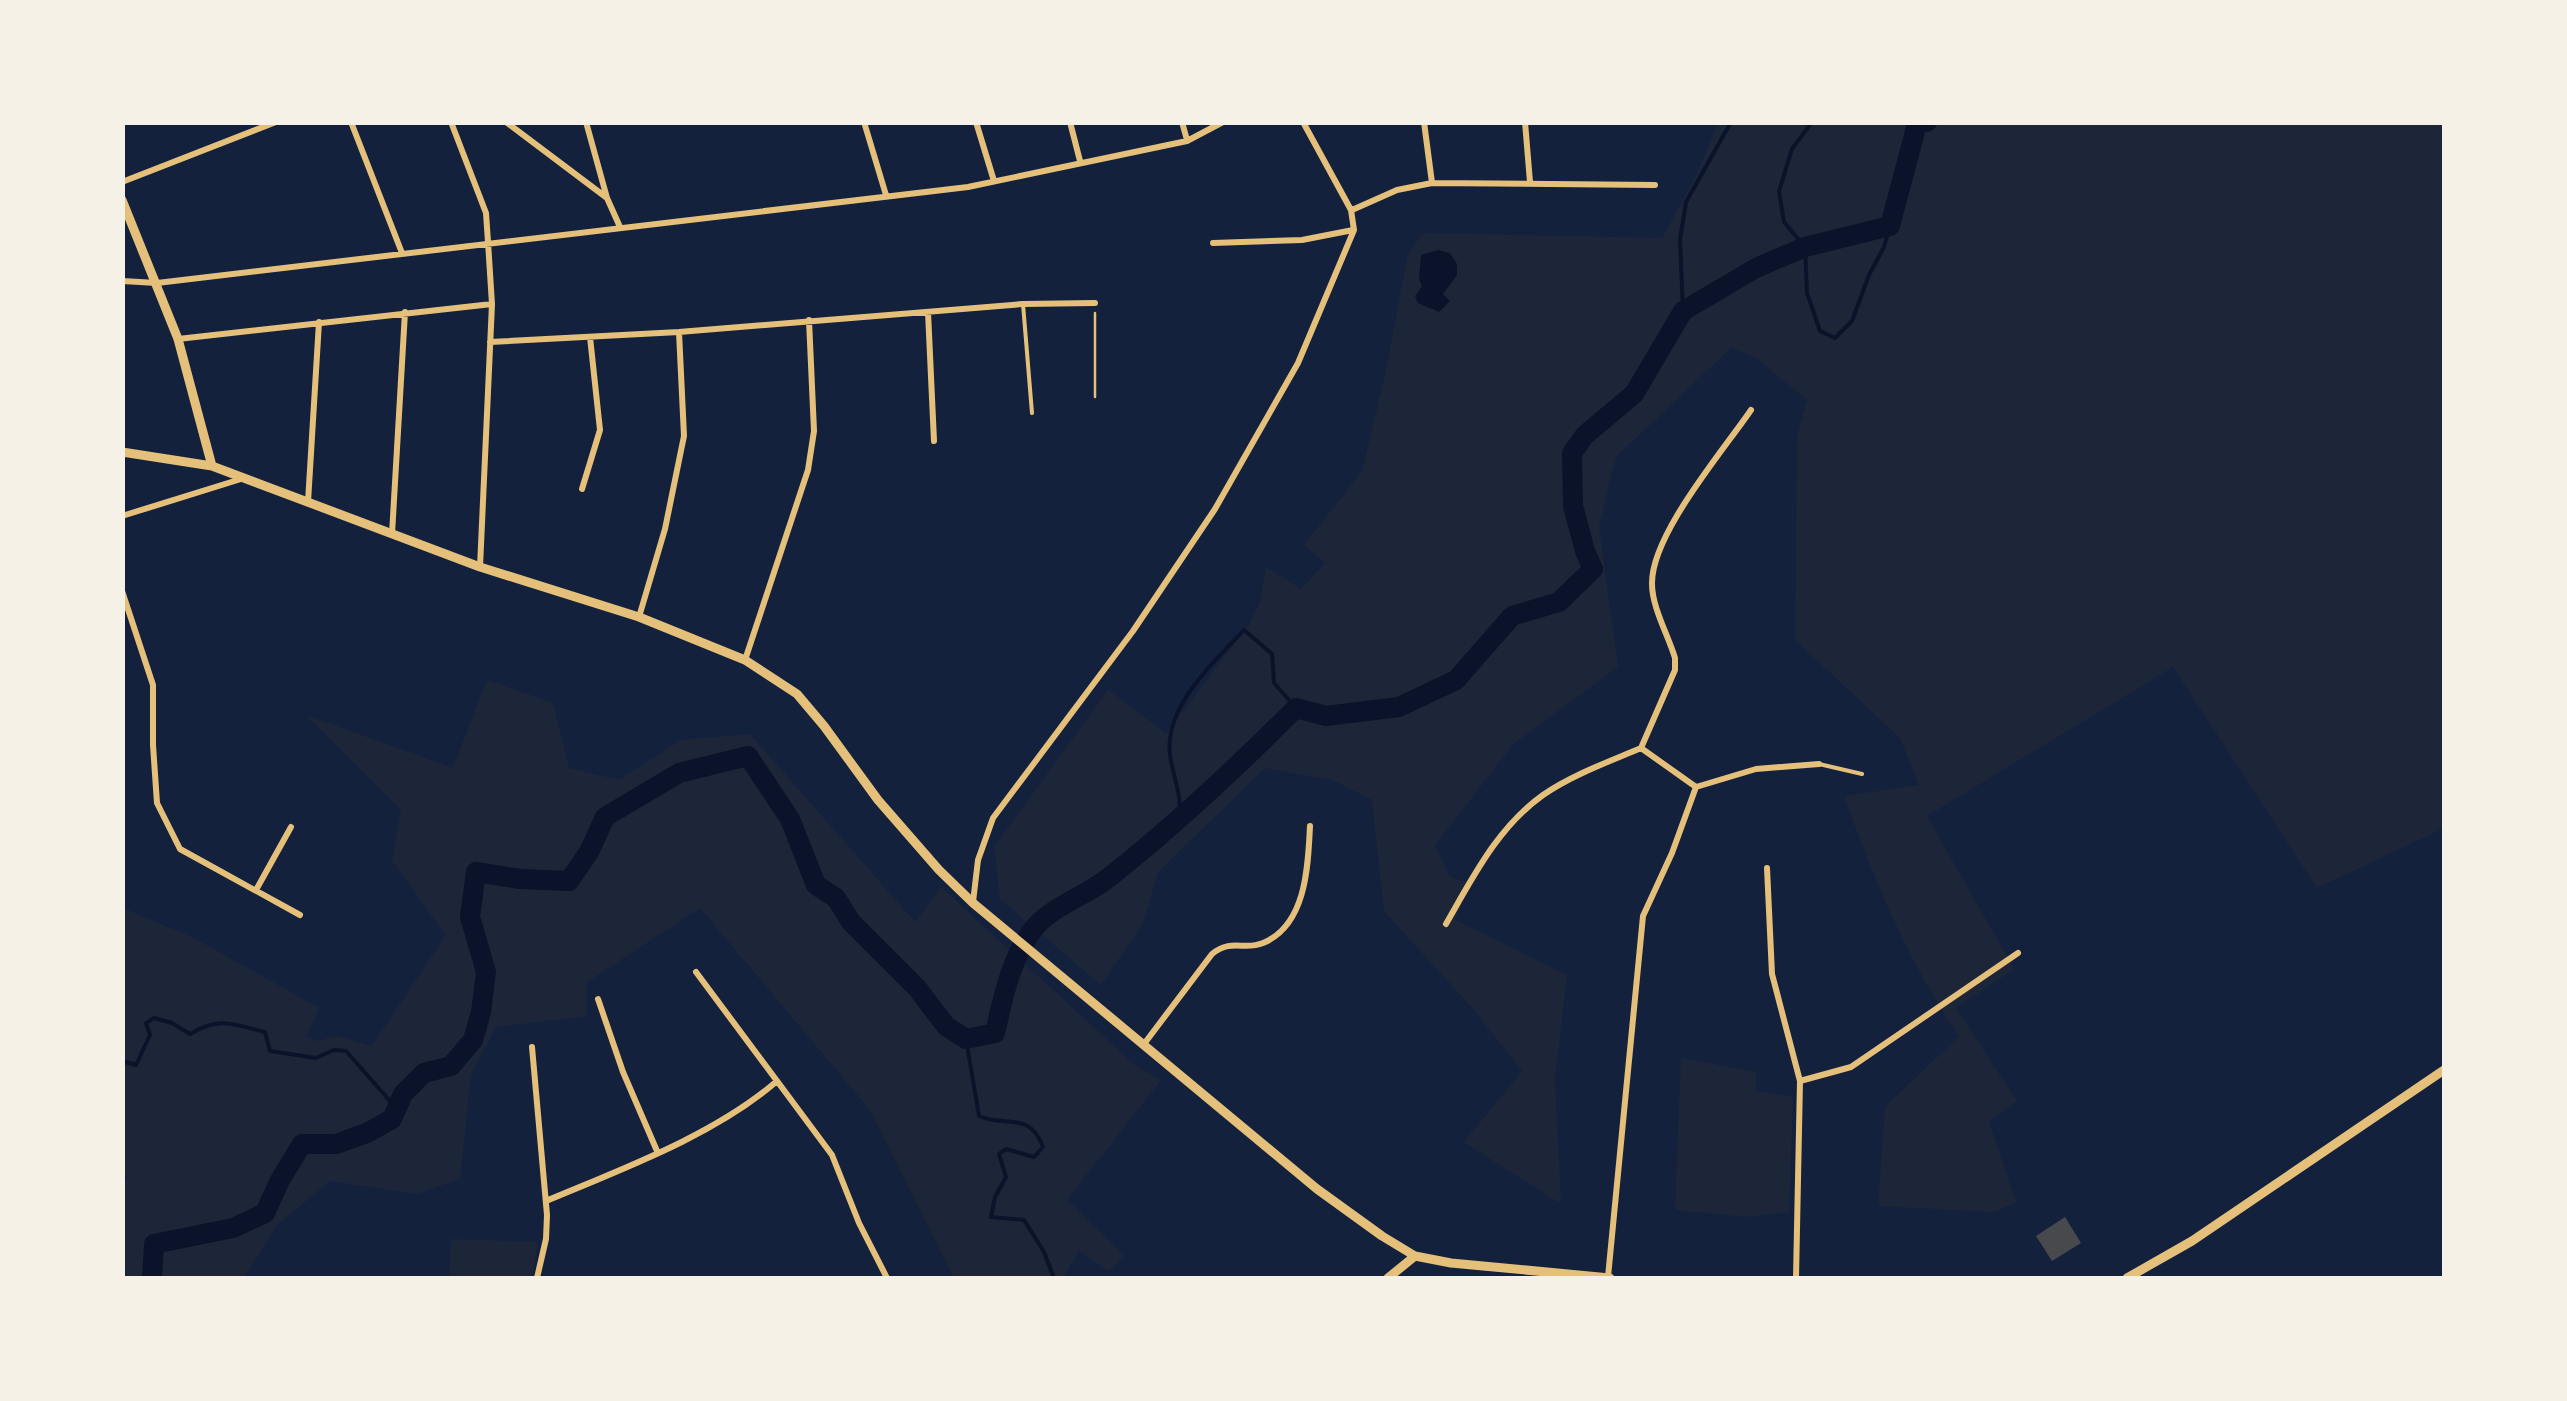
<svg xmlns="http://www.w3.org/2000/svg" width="2567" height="1401" font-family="'Noto Serif',serif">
<rect width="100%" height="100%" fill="#14213d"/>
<!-- green -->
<path fill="#1d2539" d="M1718 123H2444V828L2317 888 2173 667 1927 816 2014 969 1956 1008 2017 1101 1989 1122 2016 1202 1994 1212 1878 1206 1885 1107 1959 1036C1907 960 1875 881 1844 796L1919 785 1900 738 1795 640 1797 436 1807 400 1757 359 1732 347 1616 457 1599 527 1618 667 1513 744 1435 846 1450 877 1471 884 1455 920 1567 975 1555 1079 1561 1204 1464 1142 1522 1071 1473 1009 1384 911 1372 800 1333 780 1265 768 1158 872 1143 924 1101 985 1000 899 994 847 1108 690 1166 733 1248 626 1260 602 1266 567 1301 589 1325 563 1304 545 1362 471 1385 375 1408 254 1423 233 1662 238 1695 178Z
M487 680 553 703 569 768 619 780 681 740 750 734 915 922 941 887 1137 1067 1161 1080 1067 1200 1125 1256 1109 1271 1079 1251 1063 1278H954L870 1110 700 908 587 982V1016L496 1027 471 1075 460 1179 417 1194 330 1181 277 1225 244 1278H123L122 1193 127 1177 122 1171 123 908 194 938 319 1008 307 1037 318 1041 337 1036 372 1046 446 935 392 861 401 810 306 715 453 768Z
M1681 1058 1756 1072V1091L1793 1097 1789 1212 1747 1217 1675 1210Z
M451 1239 538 1242 532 1278H449Z"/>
<!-- water -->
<path fill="#0b132b" d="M1438 250 1450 253 1457 264V275L1443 294 1450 301 1439 312 1418 303 1415 296 1422 286 1419 279 1421 255Z"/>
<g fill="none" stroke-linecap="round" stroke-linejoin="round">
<!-- stream -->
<path stroke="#0b132b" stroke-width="4" d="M1812 122 1792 149 1779 191 1784 222 1805 247 1807 293 1820 331 1835 338 1852 321 1869 275 1884 247 1890 226
M1683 311 1680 240 1686 202 1731 122
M1179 816C1182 793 1173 777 1170 755 1164 706 1214 662 1244 630L1272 654 1274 683 1296 708
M966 1039 979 1116C1004 1128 1030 1110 1043 1147L1034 1157 1006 1149 999 1154 1006 1177 995 1197 991 1217 1024 1220 1044 1252 1054 1278
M122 1061 136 1065 150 1035 146 1023 154 1018 172 1023 190 1034C218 1016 234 1024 265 1032L270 1051 316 1058 334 1050 346 1051 397 1109"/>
<!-- river -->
<path stroke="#0b132b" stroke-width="20" d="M152 1278 154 1244 233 1228 265 1213 280 1180 302 1144H336L367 1133 392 1119 403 1094 424 1073 451 1066 473 1040 481 1012 486 972 470 917 476 872 520 879 569 881 589 852 605 817 679 773 748 756 790 819 816 885 836 898 851 922 917 988 946 1026 966 1039 995 1033C1003 998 1010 962 1031 932 1049 907 1084 897 1107 879 1173 827 1236 768 1296 708L1326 716 1399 707 1456 680 1512 616 1559 602 1593 569 1585 551 1573 506 1572 453 1585 435 1634 394 1683 311 1756 268 1805 247 1890 226 1917 124 1927 122"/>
</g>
<!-- building -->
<path fill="#48494c" d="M2065 1217 2081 1243 2052 1261 2036 1236Z"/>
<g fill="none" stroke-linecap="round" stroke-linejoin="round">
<!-- path -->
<path stroke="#e5c07b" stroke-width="2.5" d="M1095 313V397"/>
<!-- service -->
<path stroke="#e5c07b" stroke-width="4" d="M1023 304 1032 413
M1819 764 1862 774"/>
<!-- minor -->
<path stroke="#e5c07b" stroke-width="6" d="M351 122 402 253
M451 122 486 213 488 242 492 304 480 567
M506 122 607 198
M586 122 607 198 620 227
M864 122 886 195
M976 122 994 181
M1070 122 1080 161
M1182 122 1187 140
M1424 122 1432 183
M1525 122 1530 182
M122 182 276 122
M1352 210 1397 190 1432 183 1655 185
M1213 243 1302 240 1353 230
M122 281 157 283 968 187 1187 141 1223 122
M928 312 934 441
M178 339 492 304
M490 342 679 332 1023 304 1095 303
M582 489 600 430 590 337
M308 502 319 322
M122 516 241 479
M392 534 405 312
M122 591 153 685V745L157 803 180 849 300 915
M639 617 665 529 684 436 679 332
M745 660 808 470 814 431 809 320
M1641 748 1696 787
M1696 787 1756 769 1819 764
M1767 868 1772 974 1800 1081 1796 1278
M256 890 291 827
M973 902 978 860 993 818 1133 631 1215 509 1298 363 1354 230 1351 210 1303 122
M1446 924C1473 877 1498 827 1543 795 1572 775 1608 762 1641 748L1675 670V658C1668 635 1652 607 1652 584 1651 535 1723 451 1751 410
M696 972 832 1155 859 1223 887 1278
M598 999 623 1072 657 1151
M1144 1044 1212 954C1232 938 1244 951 1263 943 1307 925 1308 864 1310 826
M532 1047 547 1215 546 1239 537 1278
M1800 1081 1851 1067 2018 953
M546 1201C622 1169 715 1135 777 1081
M1608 1277 1643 916 1672 853 1696 787"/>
<!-- secondary -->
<path stroke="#e5c07b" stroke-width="9" d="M122 200 178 339 212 466
M122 452 212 466 480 567 639 617 745 660 797 694 824 726 878 800 939 870 973 903 1317 1189 1382 1236 1415 1256 1451 1263 1610 1278
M1388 1278 1415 1256
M2127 1278 2192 1241 2444 1070"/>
</g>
<!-- border -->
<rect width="2567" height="1401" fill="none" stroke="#f6f1e7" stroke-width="250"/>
</svg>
